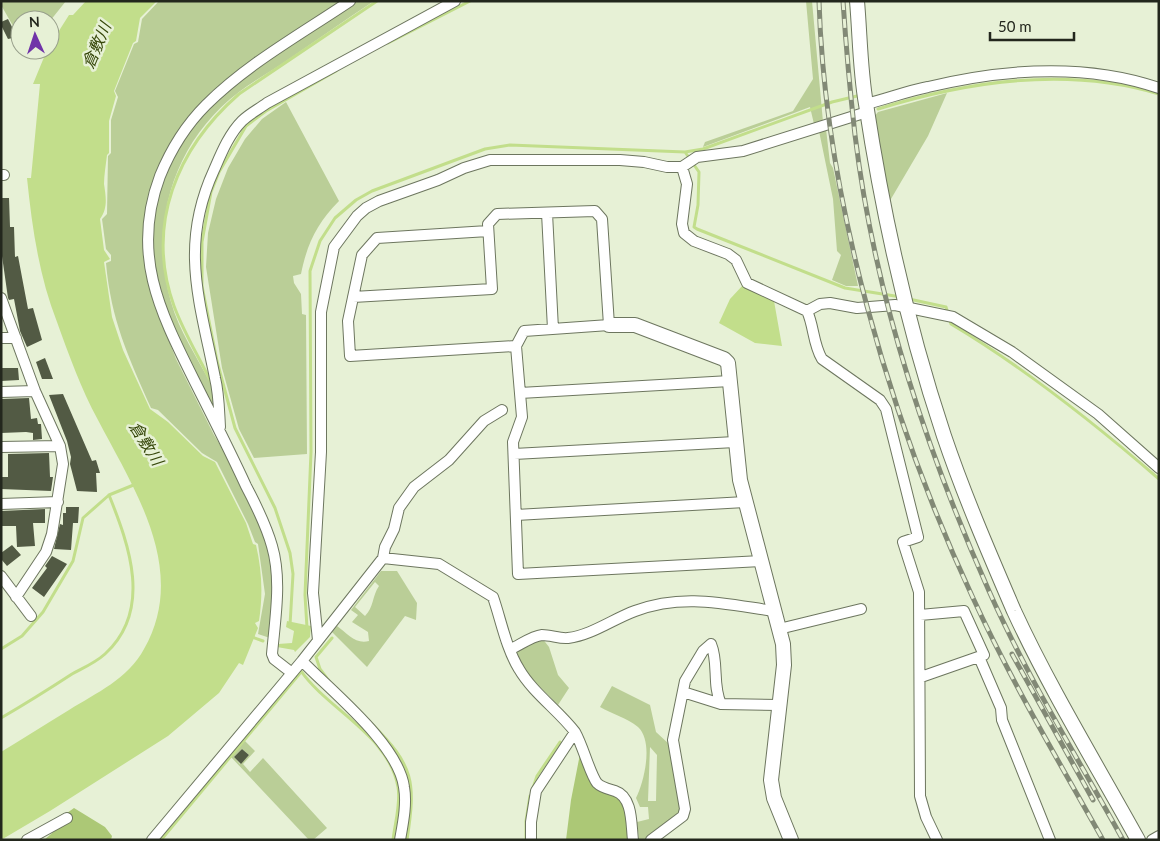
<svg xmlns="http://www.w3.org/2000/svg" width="1160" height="841" font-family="Lato,'Noto Sans JP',sans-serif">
<rect width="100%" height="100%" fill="#e7f1d6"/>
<!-- green -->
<path fill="#bace97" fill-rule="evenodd" d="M1 1H66L50 21 20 20V38L1 5Z
M159 1H344L212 91 171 141 157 173 148 277 153 299 176 359 214 435 222 448 228 453 264 528 274 567 270 638 258 634 265 594 258 544 255 542 248 524 217 462 202 453 158 410 151 408C128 356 111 320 106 263L111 261V255L106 249 102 219 107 214 108 156 111 153V120L118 97 115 91 134 44 138 42 142 19Z
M355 1H374C346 19 320 38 292 57 275 69 255 80 239 92 173 142 149 224 171 302 179 331 197 357 211 384H215L218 415 208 400 163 309 152 256 155 203 172 155 211 102 271 58Z
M806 1H812L823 122 814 124 810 107 703 147 705 142 793 111 813 79Z
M947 93 928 136 888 204 874 117 878 112Z
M286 102 339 201C317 223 307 244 301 274L293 276 294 283 301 294 302 314 306 315 307 454 254 458 239 429 222 368 206 267 208 233 216 199 228 168 245 139 262 119Z
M826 129 830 163 833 168 858 286H846L832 280 841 255 837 251 833 199 819 131Z
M381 571H397L417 603 416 620 405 616 367 667 332 632 337 626C347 633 356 645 369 641L368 632 352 622 358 615 351 610ZM375 582 379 586C372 596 374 607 365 616L355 607Z
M542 638 549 647 558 675 569 688 558 705 527 674 516 651Z
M612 686 650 705 656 732 669 744 682 810 649 839H639L637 822 649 819 648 807H640L636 798C644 782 654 742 638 727 627 718 612 714 600 707ZM650 747 657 755 656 801H648Z
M245 741 255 751 243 764 250 772 263 758 327 828 313 840H309L231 757ZM242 749 249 755 240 764 234 757Z"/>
<!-- forest -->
<path fill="#acc876" d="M580 754 592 782C630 800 625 800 629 840H566L571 800Z
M74 808 105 827 112 836 111 840H44L71 817 67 813Z"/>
<!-- water -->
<path fill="#c2de8b" d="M86 1H157L140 18 136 41 133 43 114 91 116 96 109 121V153L107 155C106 164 104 175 104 184 106 197 108 208 100 219L104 250 110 259 104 262 112 317 123 350 150 409 168 422 203 456 215 462 246 523 253 544 256 545C262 571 263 594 259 621L255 623 258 628 243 665 239 663 219 693 168 736 50 811 1 840V752C24 738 46 724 69 710 96 693 128 679 144 649 189 570 134 489 98 420 81 389 69 355 57 322 39 276 32 227 27 178H31L40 84H33L47 50H50V45L69 15H73Z
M743 285 774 301 782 346 755 343 719 323 730 299Z
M287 621 311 626 310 637 295 652 294 650 277 647 278 644 292 643 294 631 286 627Z"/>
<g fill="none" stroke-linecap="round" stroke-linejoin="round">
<!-- stream -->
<path stroke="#c2de8b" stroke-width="3" d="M388 43 470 1
M878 109C968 81 1067 66 1159 94
M685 152 699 172 698 205 694 227 697 229 845 288 901 297
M909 299 946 307 951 324C1025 368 1093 422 1159 479
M215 381 211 382C199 357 184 333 174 306 145 225 177 148 239 94L377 1
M290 625 293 574 290 553 275 508 235 428 217 361 202 286V242L211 192 219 172 246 126 266 111 336 71
M307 628 305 595 311 452 310 271 320 241 335 218 356 200 372 191 485 149 510 145 685 152 703 149 832 102 857 96
M252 637 263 641
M1 649 22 636 43 612 73 561 83 518 109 495
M301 671C328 710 389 735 398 787 401 803 395 823 393 840
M329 681 320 669 316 657 332 638
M1 718C25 704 49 689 72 674 83 668 95 663 105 654 153 610 129 545 109 495L136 484
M372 724C414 766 416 782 407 840
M533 788 537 776 560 742
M161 840 301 672
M526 840V821L530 796"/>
</g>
<!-- building -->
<path fill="#525a44" d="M8 19 17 37 8 39 1 25V22Z
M1 198H9L10 227H14L15 257 18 256 28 309 33 308 42 340 27 347 20 331 14 299 9 300 8 298 1 249Z
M45 358 53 379H42L36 362Z
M1 368H18L19 380 1 381Z
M63 394 92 461 96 460 100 473H96L97 492 77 491 70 464 71 457 67 441 49 395Z
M29 398 31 419 37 418 38 424H41L42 439 33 440V433L26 432 1 433V399Z
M49 453 50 477H53L51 491 1 489V477H8V454Z
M66 507H79L78 523H73L71 550 54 549 60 524 63 525V513H66Z
M45 509V523H33L35 546 17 547 16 526H1V511Z
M12 545 21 555 7 566 1 559V553Z
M52 556 67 564 44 597 32 588 47 568 45 566Z
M242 749 249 755 241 764 234 757Z"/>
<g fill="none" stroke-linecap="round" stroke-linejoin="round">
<defs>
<path id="street" d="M866 104C887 99 907 91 928 87 1003 69 1086 63 1159 88
M682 167 687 184 682 224 684 233 694 241 728 254 736 260 747 283 807 311C814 326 813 344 822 359L880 400 886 409 918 537 903 542 919 592 920 796 926 817 937 840
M1 175H4
M547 213 553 329
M488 231 377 238 362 255 348 321 350 356 516 346
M353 297 492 289 488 224 497 214 595 211 602 219 609 325 524 331 516 346 522 417 513 442 518 574 761 561
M1 298 35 391 60 446 63 464 52 534 46 552 16 597
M807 311 820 304 830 303 857 308 895 305 953 317 1012 352 1098 414 1159 468
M1 338H16
M1 392 35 391
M520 393 730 381
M220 427C219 411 219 394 215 378 200 302 179 246 214 170 221 154 229 134 242 121 249 114 259 109 267 103L455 1
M1 447 60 446
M514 454 735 442
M1 504 58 502
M516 515 745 502
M383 558 439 564 493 597C501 620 506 648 519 669 533 693 558 710 575 732L536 791 531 822V840
M1 576 31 616
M920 615 964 611 984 655 921 677
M779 629 861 609
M318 640 313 593 321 452V312L334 247 357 216 366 208 379 201 438 180 464 168 490 160H620L644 162 667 167H682L697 157 743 151 867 112
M511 649C520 645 532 636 542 635 551 635 560 639 568 638 592 635 613 619 635 611 683 593 725 604 774 611
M979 657 1001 708 1002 720 1050 840
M302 661C332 692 398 744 404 787 407 804 403 823 400 840
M292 673 274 659 272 654C275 619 282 580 272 546 266 525 256 505 246 486 229 449 211 414 193 378 159 310 131 253 160 176 171 149 185 126 206 105 247 64 301 34 350 1
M683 692 721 704 779 705
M575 732C583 746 590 774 597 783 602 788 609 789 615 791 633 797 631 824 633 840
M27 840 67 818
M152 840 302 661 383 558 385 547 394 529 399 508 414 487 449 460 484 421 502 410
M651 840 683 816 685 809 673 740 685 681 703 651 711 644C719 663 712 685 721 704
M1152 840 1159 836"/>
<path id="secondary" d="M857 1C860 35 860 70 866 104 883 216 908 328 944 436 964 495 989 553 1014 611 1050 689 1096 764 1138 840
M609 325H635L724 359 728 363 740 480 783 644 784 665 771 780 774 798 791 840"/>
</defs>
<!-- street casing -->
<use href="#street" stroke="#6d765f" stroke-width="12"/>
<!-- secondary casing -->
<use href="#secondary" stroke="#6d765f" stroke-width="16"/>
<!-- street -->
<use href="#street" stroke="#fff" stroke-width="10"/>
<!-- secondary -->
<use href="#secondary" stroke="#fff" stroke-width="14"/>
<defs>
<path id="rail" d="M819 1C825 198 890 420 973 598 1011 681 1058 760 1103 840
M843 1C846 46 850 91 855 135 874 292 925 447 989 591 1027 677 1078 758 1123 840
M1012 654 1093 800"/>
</defs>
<!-- rail casing -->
<use href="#rail" stroke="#828976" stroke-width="5"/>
<!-- rail -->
<use href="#rail" stroke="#e7f1d6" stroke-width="3" stroke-dasharray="9" stroke-linecap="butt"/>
</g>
<g text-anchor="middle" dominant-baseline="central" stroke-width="5" stroke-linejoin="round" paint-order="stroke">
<!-- water labels -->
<g font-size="16" font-style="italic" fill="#37480b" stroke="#e7f1d6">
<text transform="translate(96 45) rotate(-67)">倉敷川</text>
<text transform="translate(147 443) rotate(58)">倉敷川</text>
</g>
</g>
<!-- border -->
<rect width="1160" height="841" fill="none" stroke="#23271d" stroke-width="5"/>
<!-- north arrow -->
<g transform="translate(35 35) rotate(357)"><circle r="24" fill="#e7f1d6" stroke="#99a08c"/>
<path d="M0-4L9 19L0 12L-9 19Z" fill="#7033a8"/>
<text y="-8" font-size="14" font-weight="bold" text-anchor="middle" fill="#23271d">N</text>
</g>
<!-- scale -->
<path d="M990 32v8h84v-8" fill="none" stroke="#23271d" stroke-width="2.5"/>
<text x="998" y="32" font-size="15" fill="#23271d" stroke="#e7f1d6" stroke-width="4" paint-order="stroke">50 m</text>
</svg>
